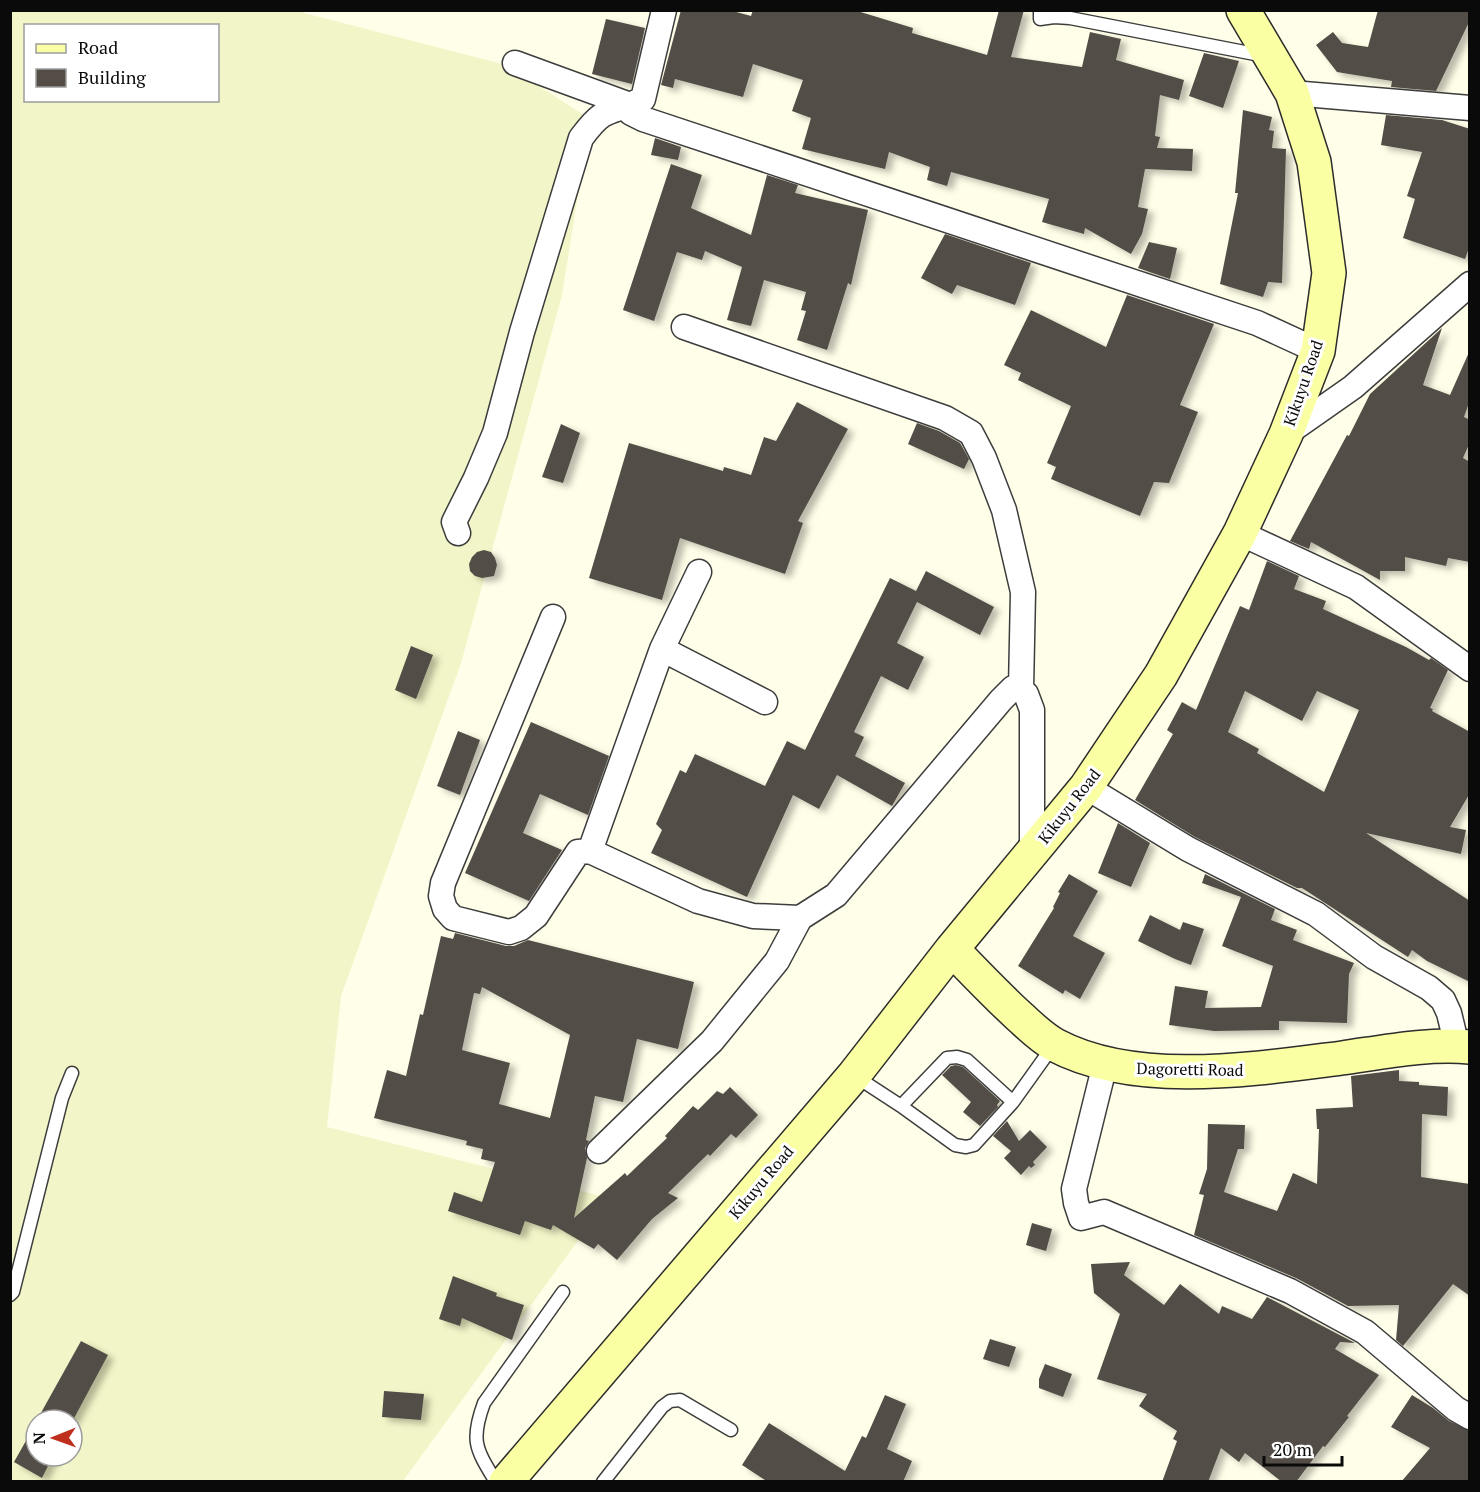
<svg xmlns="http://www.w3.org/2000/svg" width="1480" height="1492" font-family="'PT Serif',serif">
<defs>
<filter id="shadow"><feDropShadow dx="6" dy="4" stdDeviation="3" flood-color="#0004"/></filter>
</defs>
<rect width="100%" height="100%" fill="#fffee8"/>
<!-- farmland -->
<path fill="#f2f5c7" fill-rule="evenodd" d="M10 11H304V13L506 65 590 119 562 295 461 663 341 996 327 1127 609 1198 403 1481H11ZM26 26H218V100H26ZM36 1420H72V1456H36Z"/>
<!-- building -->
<path fill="#534d46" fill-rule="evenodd" filter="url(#shadow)" d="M681 10H729L751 16 753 10H854L913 28 912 33 987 55 999 10H1024L1011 57 1082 67 1090 32 1121 39 1116 60 1184 80 1179 100 1160 95 1155 136 1160 137 1157 148 1193 149 1192 171 1145 169 1138 207 1148 209 1142 234 1131 254 1085 228 1084 234 1042 222 1049 199 951 172 947 186 927 180 930 167 889 152 885 169 802 149 811 118 792 111 803 80 753 64 743 97 675 79 673 88 661 85Z
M1378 10H1470V20L1436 91 1391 87 1392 81 1337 72 1316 45 1333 32 1342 43 1368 47Z
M606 19 645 28 632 84 592 74Z
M1204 53 1239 61 1223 108 1189 96Z
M1243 110 1272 117 1269 130 1274 131 1272 148 1286 149 1282 283 1268 282 1263 297 1220 284 1238 193H1235Z
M1386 115 1442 120 1470 129V245L1465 259 1403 238 1415 199 1407 196 1422 152 1381 145Z
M655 138 681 147 678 160 651 155Z
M671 164 702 175 691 208 751 235 767 175 798 185 795 193 868 210 851 285 848 283 827 350 797 340 806 311 801 310 806 292 764 280 751 326 727 320 742 267 705 251 702 260 677 252 654 321 623 310Z
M945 234 1031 263 1015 305 957 285 952 294 921 278Z
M1149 242 1177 248 1170 279 1138 268Z
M1127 295 1214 324 1180 405 1198 412 1169 483 1154 482 1140 516 1051 479 1056 467 1047 463 1071 406 1018 380 1021 373 1004 365 1031 310 1106 347Z
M1442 328 1423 385 1450 395 1470 350V400L1464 417 1470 420V442L1463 458 1470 462V562L1448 558 1446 566 1405 557V571H1380V580L1311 542 1309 549 1290 541 1347 435 1349 436 1370 394Z
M797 402 848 429 798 521 803 523 785 574 680 538 662 600 589 578 629 443 723 471 724 467 751 475 764 437 776 441Z
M917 423 939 431 960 443 969 459 964 469 908 444Z
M561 424 580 433 563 483 542 477Z
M484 550 491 552 495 558 497 565 494 576 482 578 475 576 470 571 469 564 472 557 477 552Z
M1267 561 1299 576 1294 589 1326 601 1323 609 1406 647 1429 660 1431 658 1448 670 1430 708 1433 709 1432 711 1470 732V793L1450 827 1466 830 1461 854 1366 833 1470 901V982L1427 961 1412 950 1408 957 1302 888H1297L1195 837 1135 800 1173 734 1167 730 1182 702 1196 710 1240 606 1249 610ZM1245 691 1302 721 1317 691 1359 710 1324 792 1257 753 1259 749 1228 732Z
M926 571 994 607 980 635 917 602 897 643 924 657 908 690 881 676 854 732 864 737 855 756 905 783 892 806 837 775 819 809 793 795 747 897 651 853 662 830 656 824 680 770 686 773 695 754 765 786 787 741 805 750 890 578 916 591Z
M411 646 433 655 416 699 395 690Z
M531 722 609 756 588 815 540 794 523 833 562 850 529 901 465 873Z
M458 731 480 740 460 795 437 786Z
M1118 823 1150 843 1131 887 1098 873Z
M1069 874 1098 891 1073 936 1105 953 1080 999 1065 990 1063 994 1018 966 1054 908 1053 907 1060 893 1058 892Z
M1205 874 1275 909 1271 920 1297 930 1293 940 1354 963 1349 974 1347 1023 1279 1021V1030L1214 1031 1169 1025 1175 986 1208 991 1205 1008 1261 1007 1273 966 1222 946 1241 897 1202 883Z
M1150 915 1180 930 1183 922 1204 929 1191 965 1175 959 1138 941Z
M455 933 506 946H514L528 940 694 982 678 1049 637 1039 623 1102 595 1096 586 1140 589 1141 585 1148 587 1158 574 1218 625 1173 627 1176 667 1138 665 1136 693 1106 698 1110 717 1091 723 1094 730 1087 758 1115 736 1138 731 1134 710 1156 708 1154 668 1193 678 1198 652 1219 617 1260 598 1244 594 1249 553 1225 551 1230 525 1221 520 1235 448 1211 454 1192 482 1202 495 1162 481 1159 483 1149 466 1145 467 1141 374 1118 387 1070 406 1076 420 1014 423 1015 441 936 453 939ZM482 987 570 1035 550 1118 499 1104 510 1063 462 1050 474 993 480 994Z
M956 1065 963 1067 1000 1101 997 1105 998 1107 980 1126 963 1112 971 1102 942 1075 951 1066Z
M1399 1070V1081L1419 1082V1085L1448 1087 1447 1116 1422 1114 1421 1177 1470 1184V1296L1453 1284 1403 1346 1396 1340 1399 1305 1348 1306 1296 1278 1194 1235 1204 1195 1199 1194 1207 1169 1208 1124 1245 1125 1244 1149H1238L1224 1192 1277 1211 1293 1173 1317 1184 1319 1129H1317L1316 1109 1353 1107 1351 1076Z
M1007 1121 1019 1141 1030 1130 1047 1147 1033 1162 1035 1165 1031 1168 1029 1166 1021 1175 1004 1158 1011 1151 993 1136Z
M1032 1223 1052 1229 1046 1251 1026 1245Z
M1130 1262 1124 1275 1164 1305 1180 1284 1219 1314 1222 1306 1252 1319 1267 1297 1355 1343 1340 1342 1335 1349 1379 1375 1347 1416 1349 1417 1325 1447 1323 1446 1296 1482H1282L1245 1453 1239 1462 1221 1448 1208 1482H1162L1177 1441 1173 1439 1177 1431 1139 1406 1147 1394 1097 1379 1120 1314 1094 1293 1091 1264Z
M453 1276 497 1293 496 1296 524 1305 512 1340 462 1318 460 1326 439 1319Z
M990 1339 1016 1347 1009 1367 983 1359Z
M81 1341 108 1355 72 1422 37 1420Z
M1045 1364 1072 1374 1063 1397 1039 1388V1379Z
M384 1391 424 1394 421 1420 382 1417Z
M885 1395 906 1404 887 1449 912 1461 903 1482H768L742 1465 769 1423 845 1471 862 1436 866 1438Z
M1412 1395 1433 1408 1449 1421 1470 1431V1482H1401L1430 1448 1391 1427Z
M36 1423V1456H53L42 1478 14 1462Z"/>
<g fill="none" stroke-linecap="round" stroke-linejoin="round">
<defs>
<path id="service" d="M1040 10V19L1054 17 1070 18 1265 56
M855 1076 901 1106 947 1058 957 1057 967 1060 1013 1102 1053 1046
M901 1106 955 1145 966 1147 974 1145 1013 1102
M10 1295 13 1292 62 1098 72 1073
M496 1482C476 1449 470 1441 484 1403L563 1292
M603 1482 662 1407 670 1401 680 1400 731 1430"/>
<path id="minor" d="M664 10 643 99 630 105 631 113 643 119 1257 323 1318 351
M515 63 630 105
M1292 93 1470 108
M684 327 945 418 971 433 984 458 1004 510 1023 592 1021 689
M1286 434 1353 387 1470 284
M458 533 454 522 476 478 495 433 522 332 581 138C599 114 602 113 630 105
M1240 533 1356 587 1470 669
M553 617 443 883 441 896 445 909 453 918 509 932 521 928 536 916 578 852 590 851 698 901 753 916 800 918
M662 649 765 702
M1086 787 1188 849 1316 914 1374 957 1429 988 1443 1000 1449 1013 1457 1046
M590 851 662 649 699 572
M1105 1064 1074 1189 1076 1203 1081 1218 1104 1212 1290 1291 1365 1332 1456 1409 1470 1417
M599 1151 712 1041 777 961 800 918 836 895 1001 700 1013 688 1017 687 1026 694 1032 710V854"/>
<path id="secondary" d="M952 949C974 972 996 995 1020 1017 1031 1027 1042 1038 1055 1045 1136 1088 1255 1069 1342 1058 1384 1052 1428 1043 1470 1047
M506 1482 854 1075 952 949 1086 787 1161 675 1240 533 1286 434 1318 351 1329 273 1314 162 1292 93 1243 10"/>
</defs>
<!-- service casing -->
<use href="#service" stroke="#3d3d3d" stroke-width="15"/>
<!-- minor casing -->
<use href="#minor" stroke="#3d3d3d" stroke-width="27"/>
<!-- secondary casing -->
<use href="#secondary" stroke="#2c2c2c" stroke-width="36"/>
<!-- service -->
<use href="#service" stroke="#fff" stroke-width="12"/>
<!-- minor -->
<use href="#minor" stroke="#fff" stroke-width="24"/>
<!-- secondary -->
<use href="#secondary" stroke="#fbffa3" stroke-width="33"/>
</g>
<g text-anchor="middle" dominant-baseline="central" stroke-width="6" stroke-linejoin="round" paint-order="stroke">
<!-- street labels -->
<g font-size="16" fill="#0a0a0a" stroke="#fff">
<text transform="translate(1303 383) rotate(-71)">Kikuyu Road</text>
<text transform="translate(1069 806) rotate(-52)">Kikuyu Road</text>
<text transform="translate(1190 1069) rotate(1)">Dagoretti Road</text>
<text transform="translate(761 1182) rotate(-50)">Kikuyu Road</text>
</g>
</g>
<!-- border -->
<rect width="1480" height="1492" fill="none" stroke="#0a0a0a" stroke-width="24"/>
<!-- legend -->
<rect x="24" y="24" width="195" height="78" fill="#ffffff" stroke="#9d9d9d" stroke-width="1.5"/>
<rect x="36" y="44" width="30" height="9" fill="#fbffa3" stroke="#9d9d9d" stroke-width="1.5"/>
<text x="78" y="54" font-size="18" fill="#0a0a0a">Road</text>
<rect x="36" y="69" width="30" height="18" fill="#534d46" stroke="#9d9d9d" stroke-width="1.5"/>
<text x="78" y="84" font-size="18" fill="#0a0a0a">Building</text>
<!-- north arrow -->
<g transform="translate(54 1438) rotate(269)"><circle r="28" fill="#ffffff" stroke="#9d9d9d" stroke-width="1.5"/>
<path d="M0-4.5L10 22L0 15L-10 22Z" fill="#bf2f1e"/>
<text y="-9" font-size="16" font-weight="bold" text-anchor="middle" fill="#0a0a0a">N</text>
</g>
<!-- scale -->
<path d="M1264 1456v9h78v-9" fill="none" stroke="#0a0a0a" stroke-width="3"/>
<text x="1273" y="1456" font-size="18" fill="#0a0a0a" stroke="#ffffff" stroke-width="4.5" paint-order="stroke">20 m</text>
</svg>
